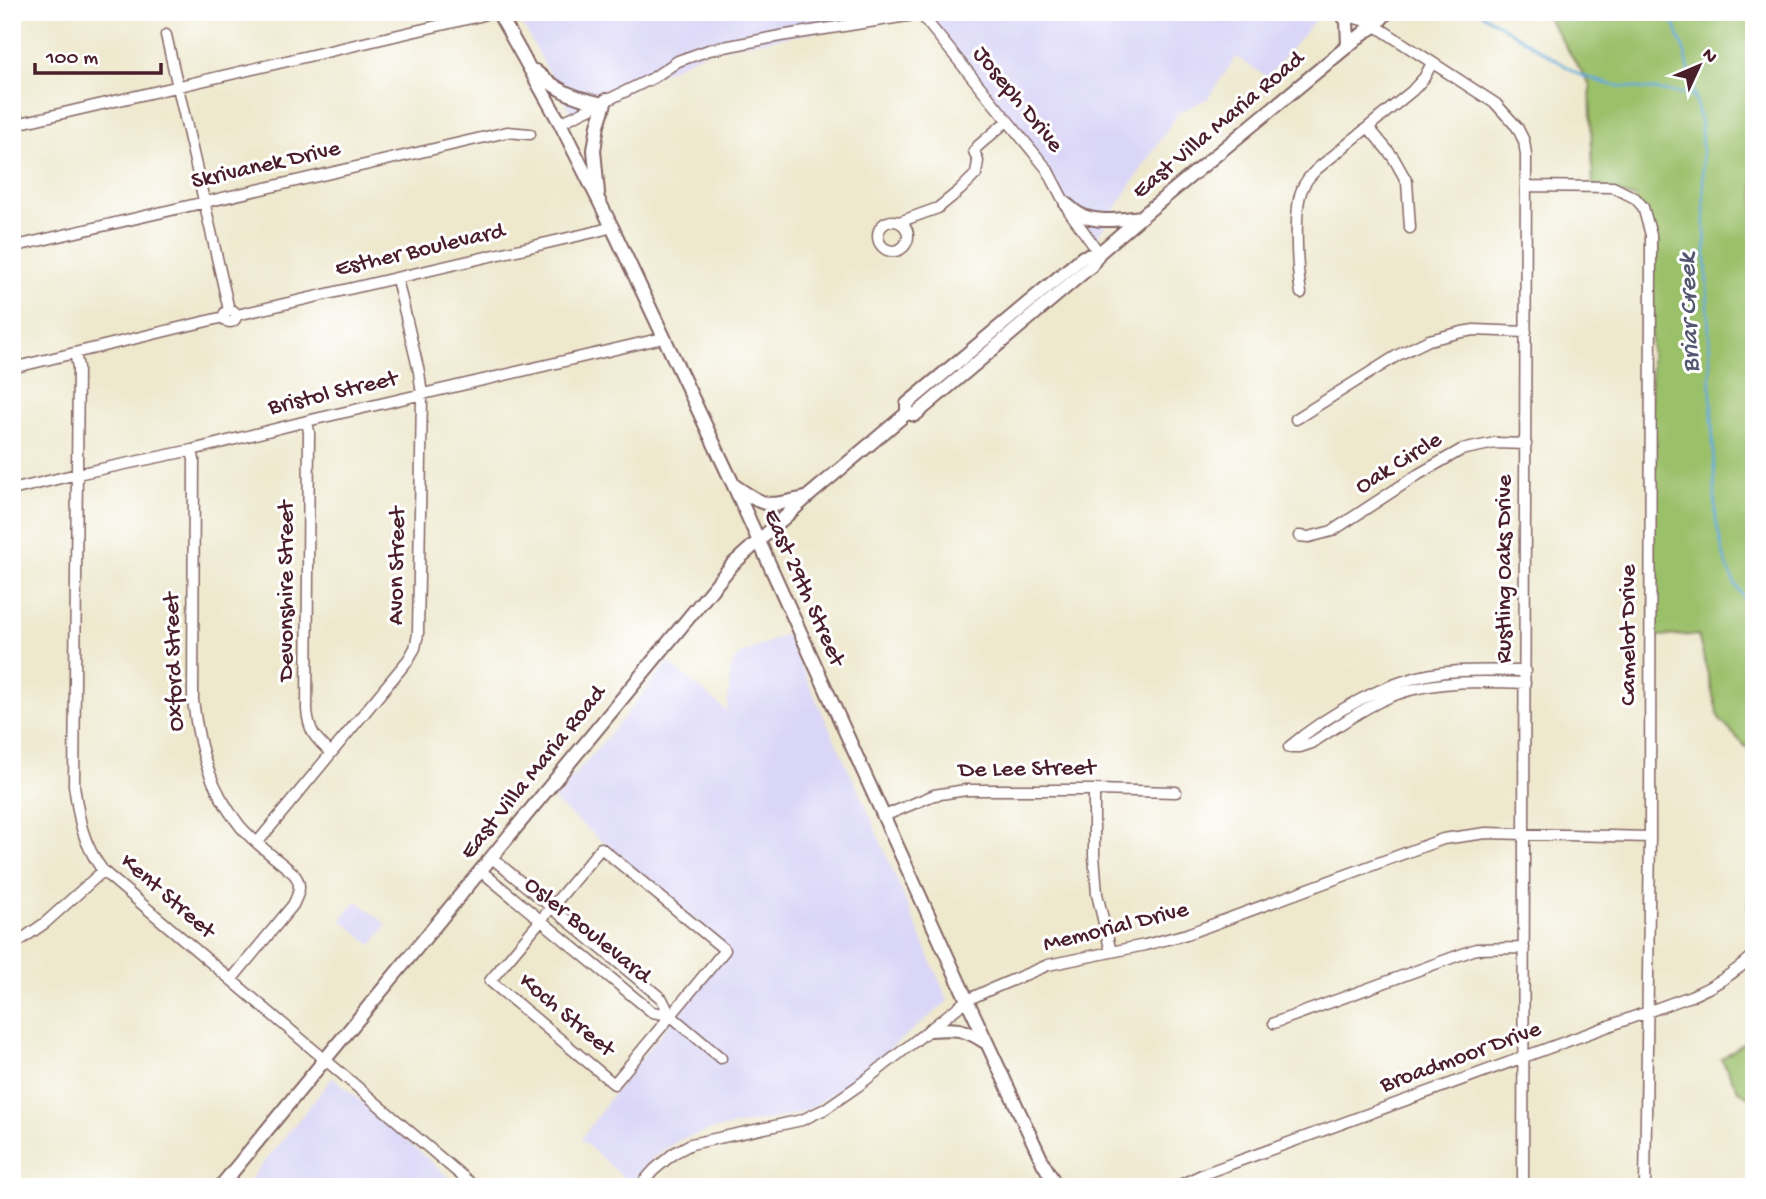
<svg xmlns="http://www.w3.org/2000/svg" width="1766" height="1199" font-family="'Gochi Hand',sans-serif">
<rect width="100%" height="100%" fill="#fff"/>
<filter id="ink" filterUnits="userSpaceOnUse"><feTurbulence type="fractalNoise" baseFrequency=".0143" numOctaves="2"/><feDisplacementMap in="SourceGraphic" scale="14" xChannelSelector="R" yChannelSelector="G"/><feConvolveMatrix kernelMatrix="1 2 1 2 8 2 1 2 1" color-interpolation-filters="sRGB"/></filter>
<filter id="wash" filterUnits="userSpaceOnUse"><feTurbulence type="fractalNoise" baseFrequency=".00686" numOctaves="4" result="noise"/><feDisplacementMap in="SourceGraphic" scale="28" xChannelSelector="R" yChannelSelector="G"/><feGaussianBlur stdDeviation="1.57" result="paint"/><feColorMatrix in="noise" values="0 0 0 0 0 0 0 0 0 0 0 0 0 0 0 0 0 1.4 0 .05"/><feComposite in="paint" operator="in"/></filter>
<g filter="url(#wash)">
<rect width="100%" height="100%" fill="#eee8cd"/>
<!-- built -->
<path fill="#dad6f7" d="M516 12H1322L1267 77 1236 57 1207 99 1178 113 1096 239 920 14 709 50 573 117Z
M786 634 866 807 948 1001 842 1088 809 1109 788 1116 712 1130 679 1140 655 1156 630 1184 581 1139 621 1083 730 949 553 800 619 723 668 662 727 711 731 666 740 655Z
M357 901 387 925 372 945 341 919Z
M333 1077 460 1187H244Z"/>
<!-- green -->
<path fill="#9bc06b" stroke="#72704b" stroke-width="2" d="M1544 12H1749L1754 30V747H1746L1719 719 1698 635 1651 636V235L1635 198 1593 186 1590 85Z
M1754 1036V1100L1739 1091 1721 1059Z"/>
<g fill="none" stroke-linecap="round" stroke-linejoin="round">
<!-- stream -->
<path stroke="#63abda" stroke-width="2.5" d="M1479 12 1580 75 1611 85 1687 94 1695 99
M1670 12 1686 56 1701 126 1716 520C1722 551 1728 586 1754 607"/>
</g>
</g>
<g filter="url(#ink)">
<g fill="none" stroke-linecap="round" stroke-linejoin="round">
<defs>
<path id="minor" d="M919 12 1047 169 1069 211 1099 253
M1341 14 1369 22
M1376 26 1496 104 1517 127 1524 141 1526 155 1523 1187
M166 35 229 310
M560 123 653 78 678 61 709 50 780 36 920 14
M12 125 480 16 489 12
M1369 128 1393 157 1407 182 1410 228
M1526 186 1613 187 1635 198 1643 207 1651 235 1650 837 1645 1187
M878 236a15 15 0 1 1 30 0a15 15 0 1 1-30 0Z
M899 222 938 208 960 190 976 174 978 161 974 151 978 146 1007 121
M12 247 507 132 530 134
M1301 293C1297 271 1294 212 1301 192 1304 182 1310 176 1317 169L1412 91 1424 78 1432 63
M224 316a6 6 0 1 1 12 0a6 6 0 1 1-12 0Z
M237 315 594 232 612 227
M75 353 78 367 74 785C79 820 82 842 103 871L475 1187
M12 368 224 317
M1296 419 1398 355 1429 340 1462 332 1474 330 1526 332
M307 421 309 432 307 710C309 732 315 738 331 753
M192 450 194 460 193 700C199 749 209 787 240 826 255 844 276 858 293 873 303 884 299 893 293 905L231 980
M12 490 77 474 192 450 307 421 663 338
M1299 536 1309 537 1332 531 1419 474 1461 450 1495 443 1526 444
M1289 747C1328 714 1387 680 1439 673 1467 669 1497 671 1526 671
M1290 747H1300L1312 743C1338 726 1367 705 1397 694 1438 680 1482 681 1525 683
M1754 770C1750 780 1750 795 1754 805
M1094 790V855L1097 894 1111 952
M884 816 934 795 966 790H1094L1176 792
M257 843 408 660 415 648 418 634 422 395 419 372 397 279
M601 848 725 950 614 1084 490 981Z
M1754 850 1752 909 1754 920
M492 858 662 999 670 1015 721 1058
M481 871 652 1012 670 1015
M12 946 45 923 103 871
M1274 1023 1476 949 1524 948
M639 1187 654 1170 674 1153 691 1144 802 1120 825 1109 858 1086 967 1000 989 990 1048 965 1145 945 1187 934 1443 839 1486 833 1650 837
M1176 1187 1206 1173 1691 996C1715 986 1735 973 1754 955"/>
<path id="major" d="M498 12 560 123 612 227 733 484 967 1000 1043 1163 1057 1187
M1342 15 1347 21 1348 45
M535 71C559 91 569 96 599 103
M598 193 594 150 598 125 606 100
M1066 204C1070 207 1075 212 1079 214 1097 224 1122 219 1141 217
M907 413V404L1083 257 1099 253
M735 486C768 509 767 506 805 498
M930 1030C955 1028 964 1028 985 1042
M220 1187 732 565 806 498 907 413 915 415 1091 266 1099 253 1141 217 1366 31C1377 28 1379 19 1388 12"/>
</defs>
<!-- minor casing -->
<use href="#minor" stroke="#836564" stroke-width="13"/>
<!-- major casing -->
<use href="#major" stroke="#836564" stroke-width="16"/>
<!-- minor -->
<use href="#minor" stroke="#fff" stroke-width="10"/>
<!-- major -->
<use href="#major" stroke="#fff" stroke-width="12"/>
</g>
</g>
<g text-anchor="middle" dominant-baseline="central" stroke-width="6" stroke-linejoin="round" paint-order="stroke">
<!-- street labels -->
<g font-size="24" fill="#4a1f2b" stroke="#fff">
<text transform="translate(1017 100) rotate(51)">Joseph Drive</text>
<text transform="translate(1219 126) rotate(-40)">East Villa Maria Road</text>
<text transform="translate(266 166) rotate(-13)">Skrivanek Drive</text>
<text transform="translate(420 251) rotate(-13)">Esther Boulevard</text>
<text transform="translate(333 394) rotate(-13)">Bristol Street</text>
<text transform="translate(1399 464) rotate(-32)">Oak Circle</text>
<text transform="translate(398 566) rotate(-89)">Avon Street</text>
<text transform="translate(1505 569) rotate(-90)">Rustling Oaks Drive</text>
<text transform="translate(803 588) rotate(66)">East 29th Street</text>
<text transform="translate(287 591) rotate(-90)">Devonshire Street</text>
<text transform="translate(1629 635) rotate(-90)">Camelot Drive</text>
<text transform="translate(175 662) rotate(-92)">Oxford Street</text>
<text transform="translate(1027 770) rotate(-1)">De Lee Street</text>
<text transform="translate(534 773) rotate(-51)">East Villa Maria Road</text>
<text transform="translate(167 897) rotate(41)">Kent Street</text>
<text transform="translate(1116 928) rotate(-14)">Memorial Drive</text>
<text transform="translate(587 931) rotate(39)">Osler Boulevard</text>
<text transform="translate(566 1016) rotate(40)">Koch Street</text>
<text transform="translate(1461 1058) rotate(-20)">Broadmoor Drive</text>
</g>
<!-- water labels -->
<g font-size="26" font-style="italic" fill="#545771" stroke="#fff">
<text transform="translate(1691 313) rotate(-92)">Briar Creek</text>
</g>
</g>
<!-- margin -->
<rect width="1766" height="1199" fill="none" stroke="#fff" stroke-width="42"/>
<!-- north arrow -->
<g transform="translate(1699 66) rotate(46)" stroke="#ffffff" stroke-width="5" paint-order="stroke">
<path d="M0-5L12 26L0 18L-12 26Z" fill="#4a1f2b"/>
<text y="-10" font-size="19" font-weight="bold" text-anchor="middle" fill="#4a1f2b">N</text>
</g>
<!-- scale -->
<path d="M35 63v10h126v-10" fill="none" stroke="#4a1f2b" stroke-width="3.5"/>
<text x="46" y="63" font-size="21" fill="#4a1f2b" stroke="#ffffff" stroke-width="5" paint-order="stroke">100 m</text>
</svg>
